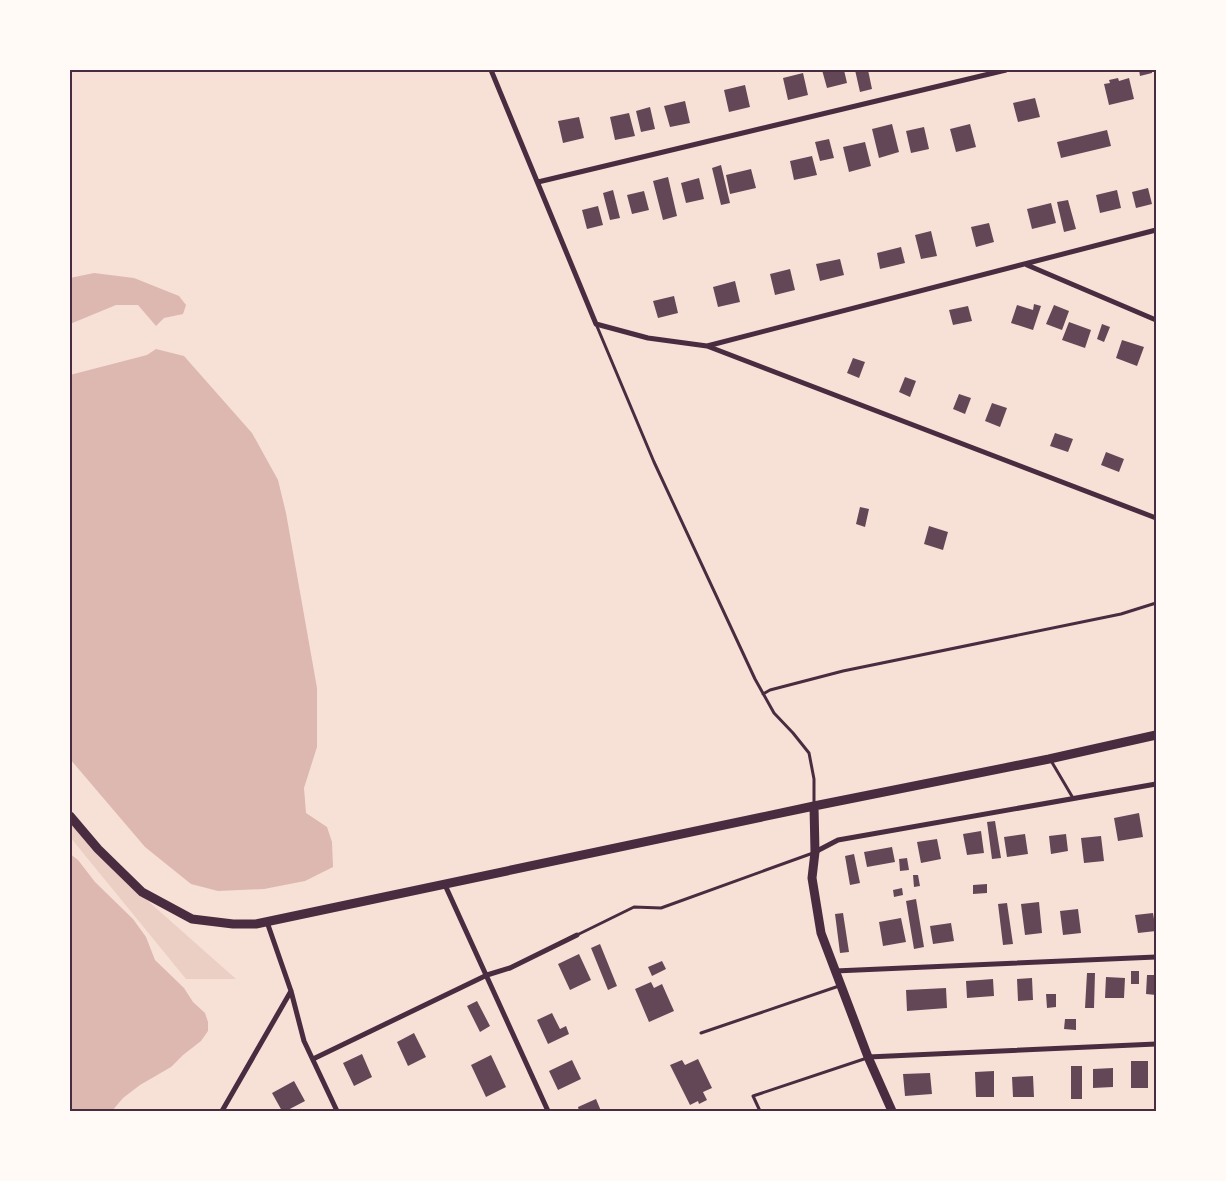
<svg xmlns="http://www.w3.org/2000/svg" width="1226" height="1181" font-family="'Nunito Sans',sans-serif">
<rect width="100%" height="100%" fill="#f7e1d7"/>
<!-- green -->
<path fill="#ebcfc5" d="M70 811 148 901 236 979H186L70 837Z"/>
<!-- water -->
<path fill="#dcb8b0" d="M94 273 134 278 179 296 186 305 183 314 164 318 156 326 138 305H116L70 324V278Z
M156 349 184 356 252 433 278 480 286 513 317 688V747L304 788 306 813 327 827 332 842 333 867 305 881 264 889 218 891 191 884 145 847 70 759V375L147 355Z
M70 854 78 860 95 882 133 919 146 937 155 960 184 988 193 1002 205 1013 208 1022V1031L201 1041 183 1055 171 1067 140 1085 123 1098 112 1111H70Z"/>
<!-- building -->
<path fill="#644757" d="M822 70H844L847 83 827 88Z
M855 70H868L872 89 860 92Z
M1139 70H1152V73L1140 76Z
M803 73 808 95 788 100 783 78Z
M1118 78 1119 81 1129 78 1134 99 1109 105 1104 84 1110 83 1109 80Z
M745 85 750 107 729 112 724 90Z
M1035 98 1040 117 1018 122 1013 103Z
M685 101 690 123 670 127 664 106Z
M650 107 655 129 641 132 636 111Z
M629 113 635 136 615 140 610 117Z
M579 117 584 138 563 143 558 121Z
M892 124 899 152 879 158 872 129Z
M970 124 976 147 956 152 950 129Z
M924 127 929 149 911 153 906 131Z
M1107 130 1111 146 1061 158 1057 142Z
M829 139 834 158 820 161 815 142Z
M865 142 871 166 849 172 843 147Z
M812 156 817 175 794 180 790 161Z
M721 165 730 203 721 205 712 168Z
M751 169 756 188 730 194 726 175Z
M668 177 677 216 663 220 653 181Z
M699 178 704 199 686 203 681 183Z
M1148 188 1152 204 1136 208 1132 192Z
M613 190 620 218 610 220 603 193Z
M1117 190 1121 208 1100 213 1096 195Z
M644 191 649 210 632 214 627 195Z
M1068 200 1076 229 1064 232 1057 202Z
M1051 203 1056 223 1032 229 1027 209Z
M598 206 603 225 587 229 582 210Z
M989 223 994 242 976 247 971 227Z
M931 231 937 256 921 259 915 235Z
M901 247 905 263 880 269 877 253Z
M840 259 844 275 820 281 816 264Z
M790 269 795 290 775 295 770 274Z
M735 281 740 302 718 307 713 287Z
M674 296 678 313 658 318 653 301Z
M1034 304 1041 306 1033 330 1011 323 1017 305 1033 310Z
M1054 305 1069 311 1062 330 1046 324Z
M968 306 972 321 953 325 949 310Z
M1069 322 1091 330 1085 348 1062 340Z
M1102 324 1110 327 1104 342 1097 339Z
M1122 340 1144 347 1137 366 1116 358Z
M853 358 865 362 859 378 847 373Z
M905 377 916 381 910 397 899 392Z
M959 394 971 398 965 414 953 409Z
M992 403 1007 408 1000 427 985 421Z
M1055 433 1073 439 1068 452 1050 446Z
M1106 452 1124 459 1119 472 1101 465Z
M860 507 869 509 865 527 856 524Z
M929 526 948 532 943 550 924 544Z
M1139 813 1143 837 1118 841 1114 818Z
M995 821 1001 858 992 859 987 822Z
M981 831 984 853 967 855 963 834Z
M1025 834 1028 854 1007 857 1004 837Z
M1066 834 1068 851 1051 854 1049 836Z
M1101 836 1104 861 1084 863 1081 838Z
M937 839 941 859 921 863 917 842Z
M892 847 895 862 867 867 864 852Z
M854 854 860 883 850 885 845 856Z
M907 858 909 870 900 871 899 859Z
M913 875H918L920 886 914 887Z
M987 884V893L973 894V885Z
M902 888 903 895 894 897 893 890Z
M916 899 924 947 914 949 906 901Z
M1039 902 1042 933 1025 935 1021 904Z
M1007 903 1013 944 1003 945 998 904Z
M1078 909 1081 933 1063 935 1060 911Z
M843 913 849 952 840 953 835 914Z
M1153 913 1156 931 1138 933 1135 915Z
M901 918 906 942 883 946 879 922Z
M951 923 954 941 933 944 930 926Z
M600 944 617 986 608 990 591 948Z
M579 954 591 980 570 990 558 964Z
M662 961 666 969 652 976 648 967Z
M1131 971H1139V984H1131Z
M1087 973H1095L1094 1008H1085Z
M1147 975H1156V995L1146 994Z
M1106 977 1125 978 1124 998H1105Z
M1032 978 1033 1000 1018 1001 1017 979Z
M993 979 994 996 967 998 966 981Z
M651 982 654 988 662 984 674 1011 649 1022 635 989Z
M946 988 947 1008 907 1011 906 990Z
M1046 994H1056V1007L1047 1008Z
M477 1001 490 1026 480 1032 467 1006Z
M552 1013 560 1029 566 1026 569 1034 548 1044 537 1020Z
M1065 1019H1076V1030L1064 1029Z
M414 1033 426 1057 408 1066 397 1042Z
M362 1054 372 1077 354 1086 343 1063Z
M491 1055 506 1087 486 1097 471 1065Z
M698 1059 712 1088 703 1092 707 1100 699 1104 698 1101 690 1105 670 1065 682 1060 685 1065Z
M572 1060 581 1079 558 1090 549 1071Z
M1131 1061H1148V1088H1131Z
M1071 1066H1082V1099H1071Z
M1113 1068V1087L1093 1088V1069Z
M994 1071V1097H976L975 1072Z
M930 1073 932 1094 905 1096 903 1074Z
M1033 1076 1034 1097H1013L1012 1077Z
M294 1081 305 1101 286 1111H282L272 1093Z
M596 1099 601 1111H579L578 1107Z"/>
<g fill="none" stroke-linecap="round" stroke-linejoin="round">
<!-- service -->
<path stroke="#4a2c40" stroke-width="3" d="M596 324 654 462 755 679 774 713 793 733 809 753 814 779V805
M763 694 770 690 843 671 1121 614 1156 603
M1050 759 1073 798
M577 935 634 907 661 908 813 853
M701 1033 839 986
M760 1111 753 1096 867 1058"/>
<!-- minor -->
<path stroke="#4a2c40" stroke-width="5" d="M491 70 596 324 648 338 707 346 1156 230
M538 182 1006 70
M1027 265 1156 320
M707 346 1156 518
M815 852 838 840 1156 784
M445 885 548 1111
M267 922 291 991 304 1041 337 1111
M835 971 1156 957
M868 1057 1156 1044
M313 1059 487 975 510 968 577 935
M222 1111 291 991"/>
<!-- secondary -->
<path stroke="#4a2c40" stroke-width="9" d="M814 806 815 852 812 878 821 933 868 1057 892 1111
M70 816 98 849 142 892 192 919 233 924H256L814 806 1049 759 1156 735"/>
</g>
<!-- border -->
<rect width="1226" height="1181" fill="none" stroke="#fffaf5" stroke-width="142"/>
<rect x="71" y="71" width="1084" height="1039" fill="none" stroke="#4a2c40" stroke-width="2"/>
</svg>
